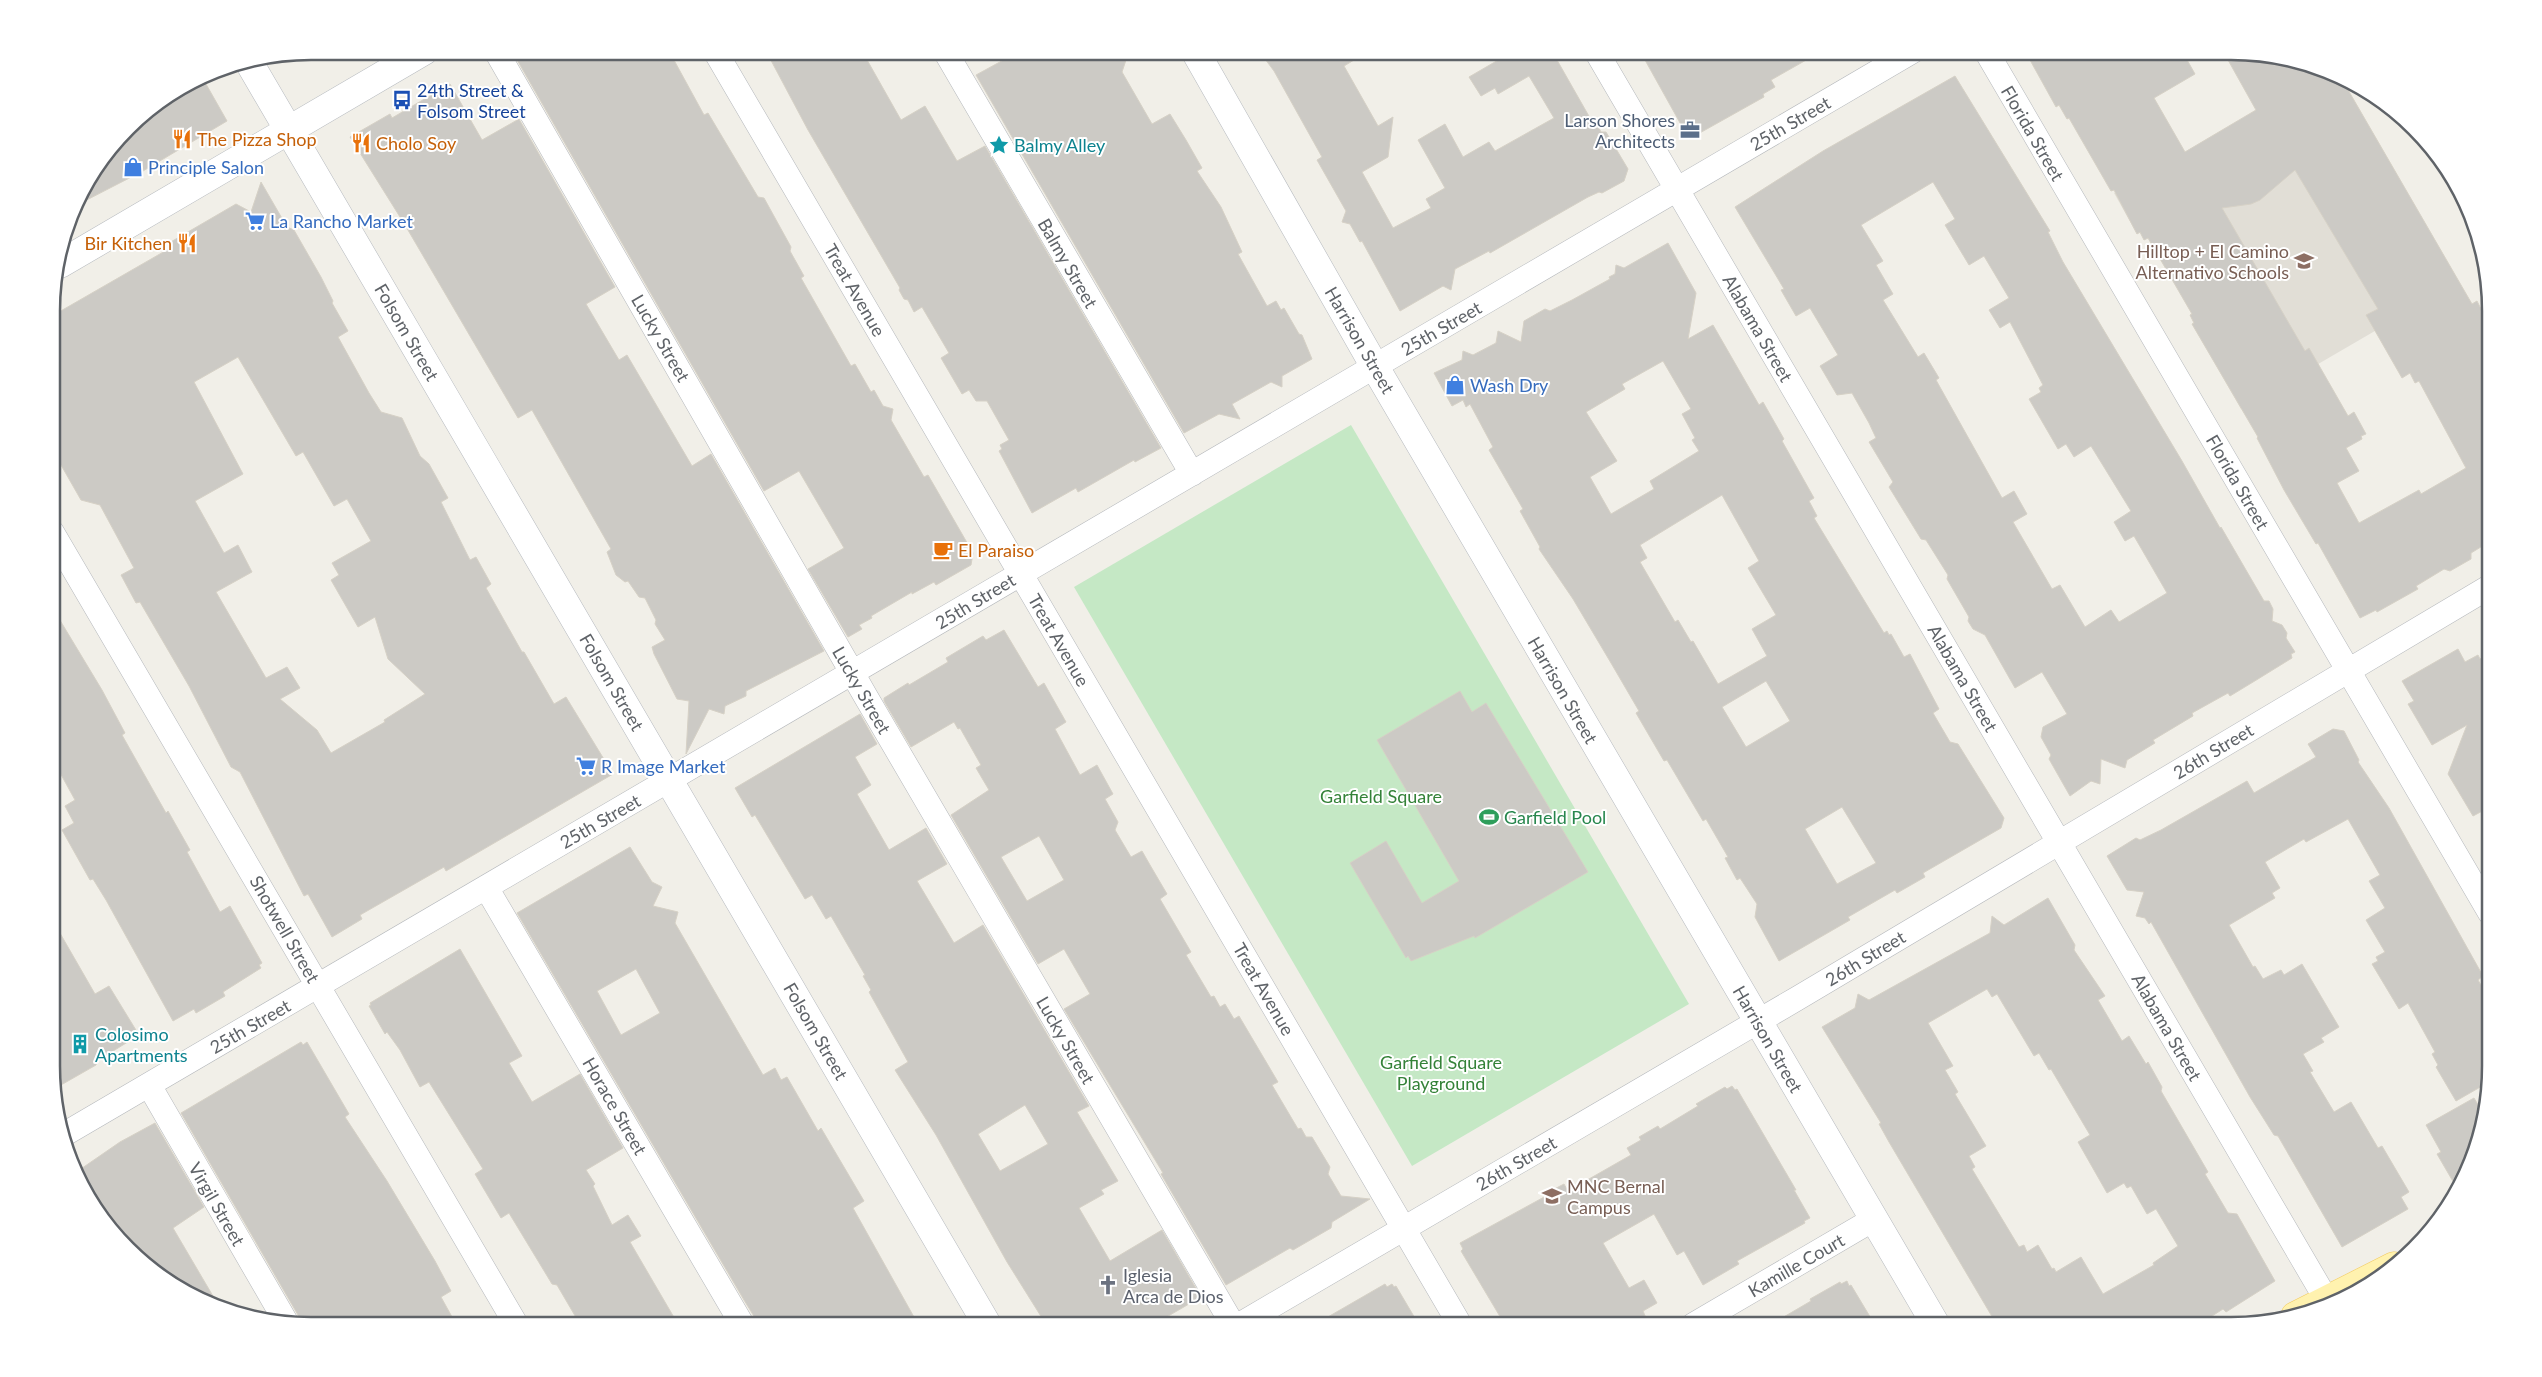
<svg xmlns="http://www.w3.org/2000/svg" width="2542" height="1377" font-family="Lato,sans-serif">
<rect width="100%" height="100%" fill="#f1efe8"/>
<!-- education -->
<path fill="#e1ded6" d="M2334 74 2340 76 2459 282 2241 409 2192 324 2194 323 2190 315 2192 314 2148 238 2144 240 2140 233 2137 234 2114 193 2262 107Z"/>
<!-- green -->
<path fill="#c5e8c5" d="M1351 425 1689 1004 1412 1166 1074 587Z"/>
<!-- building -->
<path fill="#cccac5" stroke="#d6d1c6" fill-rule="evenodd" d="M512 51H669L704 115 708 113 758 197 764 198 791 247 790 251 804 276 801 278 851 366 855 364 871 392 874 390 883 406 893 409 891 420 924 477 928 475 939 494 973 553 971 565 936 585 934 582 912 594V592L871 616 872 618 859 625 862 629 848 637 808 569 844 548 799 471 764 491Z
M766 51H862L901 120 925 106 957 161 985 146 1161 448 1135 462 1134 460 1078 492 1076 488 1032 513 999 451 1002 449 1000 445 1009 440 987 401H976L969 390 962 394 941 358 949 353 922 307 914 312 908 300 904 299 899 290 900 288 808 130Z
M1020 51H1129L1122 72 1152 124 1170 114 1186 140 1202 168 1197 171 1221 207 1242 252 1238 254 1267 306 1276 301 1281 310 1284 308 1299 334 1302 335 1312 359 1282 376V387L1271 382 1232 404 1240 419 1219 414 1184 433 976 75Z
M1259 51H1369L1344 66 1378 126 1393 117 1388 157 1362 172 1393 228 1431 208 1426 199 1445 188 1418 140 1445 124 1463 157 1489 142 1495 151 1554 118 1529 76 1498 94 1495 88 1481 96 1469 77 1500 59 1497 51H1572L1557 60 1590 118 1592 116 1601 132H1606L1628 169 1624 181 1602 193 1599 192 1588 197 1490 253 1489 251 1455 269 1451 290 1443 286 1400 311 1362 241 1360 242 1350 224 1342 222 1346 211 1317 160 1322 157 1274 71Z
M1640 51H1822L1771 80 1775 87 1763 94 1764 97 1689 139Z
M2025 51H2068L2072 59 2087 51H2182L2195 74 2154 98 2185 152 2256 110 2223 51 2298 60 2340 76 2472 304 2477 301 2489 325V542L2471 553V559L2450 571 2444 569 2416 586 2418 589 2377 612 2376 610 2360 618 2318 543 2316 544 2284 490 2257 438 2258 437 2192 324 2194 323 2190 315 2192 314 2148 238 2144 240 2140 232 2137 234 2114 190 2111 191 2069 118 2067 119 2059 105 2056 107ZM2295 170 2378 309 2366 315 2402 378 2410 373 2415 383 2419 381 2466 468 2421 494 2419 490 2359 523 2337 483 2359 471 2346 448 2362 439 2361 436 2366 434 2354 412 2348 416 2309 348 2305 351 2222 208 2251 204 2260 200Z
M1955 76 2050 231 2048 232 2063 262 2182 461 2220 528 2221 527 2264 601H2269L2273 609 2272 621 2282 625 2287 633 2286 638 2295 652 2291 654 2292 658 2258 679 2230 696 2228 693 2192 713 2193 716 2153 740 2155 743 2127 760 2125 768 2101 759 2100 784 2091 781 2070 796 2049 759 2051 755 2041 737 2043 727 2067 714 2042 672 2015 688 1985 635 1973 629 1968 621 1969 617 1947 579 1948 575 1926 540 1921 539 1889 487 1893 482 1869 442 1876 438 1869 423 1852 393 1837 395 1820 366 1838 355 1810 308 1796 316 1781 290 1784 289 1735 207 1823 151ZM1933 182 1955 219 1945 225 1969 265 1984 256 2009 298 1989 310 2000 328 2010 322 2043 385 2039 388 2041 392 2029 399 2058 449 2066 444 2074 457 2091 446 2131 511 2114 522 2125 541 2134 536 2167 593 2119 622 2111 610 2085 627 2060 585 2052 589 2013 522 2027 514 2014 491 2002 498 1936 380 1939 378 1924 353 1918 357 1883 300 1893 294 1876 265 1883 261 1861 225Z
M202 77 227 121 143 171 75 206 78 196 140 116Z
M450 84 482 140 519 119 615 287 586 304 619 360 627 355 692 466 711 454 824 651 746 691V696L725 706 724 714 709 709 686 754 689 701 677 699 654 654 652 647 665 640 655 624 656 620 645 598 639 597 628 581 625 582 616 575 607 552 611 549 532 410 518 418 405 225 350 137 390 114 392 118Z
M261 182 287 227 294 230 321 277 333 301 332 303 348 331 338 337 369 393 381 412 402 418 420 456 429 464 448 498 441 502 470 560 476 557 491 584 486 588 522 652H524L554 704 566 697 613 774 446 871 444 867 360 915 362 919 332 937 308 894 304 896 240 772 231 767 189 686 140 602 136 603 121 575 134 568 100 505 81 500 61 465 52 463V316L172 247 169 243 236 204 251 212ZM238 357 296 456 303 452 334 506 347 499 371 541 332 563 339 575 331 580 358 627 375 617 388 659 425 694 384 720 385 722 331 753 317 730 280 699 300 688 287 667 266 678 216 592 252 572 238 545 224 553 195 501 243 474 194 382Z
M1668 243 1696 293 1688 339 1713 325 1759 405 1763 402 1784 439 1782 441 1814 498 1809 501 1817 516 1814 518 1884 633 1887 631 1889 635 1891 634 1904 657 1910 654 1939 709 1933 713 1950 742 1958 744 2004 818 2001 828 1923 873 1925 877 1897 893 1895 890 1848 917 1850 920 1779 961 1755 917 1757 904 1740 878 1737 880 1725 858 1728 857 1706 819 1703 821 1667 760 1664 761 1636 713 1639 711 1611 663 1573 599 1539 549 1540 547 1520 511 1523 509 1489 450 1493 447 1470 404 1466 407 1463 400 1452 406 1434 373 1462 360 1463 351 1473 355 1496 343 1498 331 1521 342 1524 321 1545 309 1550 311 1572 300 1610 279 1609 277 1615 274 1616 265 1624 268ZM1663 361 1691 409 1682 414 1695 438 1692 440 1699 451 1650 481 1654 489 1611 514 1590 477 1617 461 1586 412 1625 389 1622 384ZM1722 495 1759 561 1748 568 1776 615 1752 629 1767 656 1718 684 1693 641 1691 642 1678 620 1675 622 1640 562 1647 558 1640 545ZM1766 681 1790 721 1746 747 1722 707ZM1842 807 1876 863 1837 884 1805 829Z
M52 607 102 690 125 733 122 735 166 813 168 811 190 850 187 852 220 912 230 906 262 963 259 965 261 968 223 992 225 996 196 1013 194 1009 173 1021 106 900 93 879 90 880 62 830 74 823 65 806 75 800 53 760Z
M1004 630 1038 687 1044 683 1066 722 1055 729 1080 775 1097 765 1113 794 1105 799 1118 822 1115 830 1131 857 1142 851 1150 865 1167 894 1160 899 1191 952 1186 955 1211 997 1214 996 1220 1007 1225 1004 1234 1019 1239 1016 1278 1082 1272 1085 1298 1129 1301 1128 1306 1137H1312L1330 1167 1328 1174 1341 1196 1370 1199 1332 1222 1331 1228 1293 1250 1290 1248 1226 1285 1161 1174 1163 1173 1064 1009 1090 994 1064 949 1038 964 951 815 989 790 976 768 981 765 960 728 958 729 954 722 911 747 884 701V698L908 683 909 685 948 662 946 658 983 636 986 640ZM1039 836 1064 880 1027 901 1001 857Z
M2458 649 2465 662 2478 655 2480 659 2490 653V807L2473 816 2448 774 2467 725 2432 745 2408 704 2414 701 2402 681Z
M1460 691 1472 712 1486 703 1588 872 1475 938 1474 936 1411 961 1408 956 1406 958 1350 863 1386 841 1422 903 1459 881 1377 740Z
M860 714 877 744 855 757 871 785 857 794 889 850 926 828 947 864 917 881 954 943 983 925 1089 1106 1077 1112 1118 1181 1101 1190 1104 1194 1079 1208 1110 1261 1162 1230 1201 1297 1151 1326H1047L1007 1262 936 1135 895 1070 908 1062 869 992 871 990 863 976 865 975 831 916 826 919 812 895 805 899 755 815 752 817 735 788ZM1025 1105 1048 1144 1000 1171 978 1134Z
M2333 729 2344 731 2359 760 2358 762 2389 808 2483 976 2478 980 2491 1002 2489 1082 2456 1101 2436 1067 2438 1065 2432 1054 2435 1052 2408 1003 2399 1009 2372 964 2378 961 2376 957 2385 952 2366 920 2385 908 2369 881 2380 875 2348 819 2306 842 2304 839 2265 862 2280 888 2272 893 2275 898 2229 925 2253 967 2255 966 2263 979 2281 970 2284 975 2302 964 2339 1027 2321 1038 2324 1042 2303 1054 2313 1071 2310 1072 2334 1112 2351 1102 2378 1148 2382 1146 2409 1192 2401 1197 2408 1209 2342 1247 2278 1136 2274 1135 2250 1097 2151 922 2149 924 2145 918 2136 916 2144 892 2127 890 2107 856 2136 838 2140 840 2161 830 2247 781 2254 793 2316 757 2308 744Z
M630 847 652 882 662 887 653 906 678 912 675 923 763 1075 775 1068 781 1080 787 1077 818 1131 821 1128 864 1201 853 1208 919 1326H760L744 1300 517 913ZM636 969 660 1013 621 1035 597 991Z
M2048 898 2075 945 2074 950 2105 996 2098 1000 2122 1041 2129 1036 2146 1064 2148 1062 2162 1087 2161 1091 2208 1172 2205 1174 2228 1213 2237 1214 2275 1281 2226 1312 2223 1309 2198 1325H1997L1889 1142 1879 1124 1881 1123 1822 1027 1855 1008 1858 994 1869 1000 1990 933 1992 916 2004 925ZM1987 989 1992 997 1997 994 2034 1056 2039 1053 2049 1070 2051 1069 2090 1135 2078 1142 2107 1193 2124 1183 2127 1188 2131 1186 2147 1214 2156 1209 2178 1246 2153 1263 2154 1265 2103 1294 2081 1257 2056 1272 2054 1268 2052 1269 2038 1245 2027 1252 2024 1245 2019 1247 1972 1169 1975 1167 1969 1156 1986 1146 1955 1094 1958 1092 1945 1070 1953 1066 1928 1023Z
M53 921 95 994 109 986 139 1035 97 1061 96 1065 54 1089Z
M460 949 522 1056 509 1063 532 1102 580 1074 623 1148 586 1170 595 1184 593 1186 612 1225 628 1215 641 1236 630 1242 679 1326H581L557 1285 552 1284 509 1213 501 1218 475 1174 483 1169 429 1082 420 1087 400 1050 387 1032 385 1034 369 1006 371 1005 370 1003Z
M301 1042 303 1045 307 1042 349 1114 345 1117 387 1181 435 1261 451 1291 441 1297 457 1326 299 1324 298 1315 181 1113Z
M1732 1086 1735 1090 1737 1089 1796 1190H1794L1810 1218 1804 1221 1805 1223 1737 1261 1739 1264 1703 1285 1684 1251 1677 1255 1654 1214 1603 1243 1629 1288 1644 1280 1657 1303 1643 1311 1646 1318 1633 1325H1505L1461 1251 1463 1249 1460 1243 1546 1196 1545 1194 1564 1184 1568 1191 1631 1155 1627 1148 1641 1140 1639 1137 1658 1126 1660 1129 1698 1106 1696 1104 1725 1087 1727 1089Z
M2474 1098 2484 1115 2482 1133 2464 1181 2458 1190 2437 1154 2441 1152 2426 1125Z
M155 1123 204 1207 173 1228 220 1308 196 1299 140 1261 95 1210 75 1173 120 1142Z
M1847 1281 1849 1286 1851 1285 1875 1325H1770L1811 1301 1810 1299 1840 1282 1841 1284Z
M1385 1284 1387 1287 1392 1284 1394 1287 1396 1286 1419 1325H1314Z"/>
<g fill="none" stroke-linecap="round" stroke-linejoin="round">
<defs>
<path id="street" d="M496 51 866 697 1233 1325
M715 51 1460 1325
M945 51 1192 474
M1596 51 2326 1299
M1986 51 2490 913
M52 532 517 1326
M486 887 743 1326
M149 1085 286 1322
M63 1135 1913 51
M1239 1325 1798 998 2489 587
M1693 1325 1874 1219"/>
<path id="secondary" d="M1195 51 1375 367 1936 1325
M250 64 988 1326
M60 264 424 51"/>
<path id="primary" d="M2295 1316 2394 1266"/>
</defs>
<!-- street casing -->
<use href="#street" stroke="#b5b8bc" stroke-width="25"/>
<!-- secondary casing -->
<use href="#secondary" stroke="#b6babf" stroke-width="29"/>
<!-- primary casing -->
<use href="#primary" stroke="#f2c960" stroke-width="29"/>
<!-- street -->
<use href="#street" stroke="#fff" stroke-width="24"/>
<!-- secondary -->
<use href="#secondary" stroke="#fff" stroke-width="28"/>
<!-- primary -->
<use href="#primary" stroke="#fff2af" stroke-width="28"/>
</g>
<!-- icons -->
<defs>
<symbol id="bus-bare" viewBox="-9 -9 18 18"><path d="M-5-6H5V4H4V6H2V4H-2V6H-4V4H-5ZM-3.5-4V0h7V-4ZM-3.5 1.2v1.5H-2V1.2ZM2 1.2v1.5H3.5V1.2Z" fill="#1a4fb4" stroke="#fff" stroke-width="2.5" paint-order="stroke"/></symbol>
<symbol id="office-bare" viewBox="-9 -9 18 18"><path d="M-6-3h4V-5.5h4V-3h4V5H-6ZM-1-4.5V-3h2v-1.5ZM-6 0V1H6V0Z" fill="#5c6f8a" stroke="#fff" stroke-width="2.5" paint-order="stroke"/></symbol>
<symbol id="restaurant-bare" viewBox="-9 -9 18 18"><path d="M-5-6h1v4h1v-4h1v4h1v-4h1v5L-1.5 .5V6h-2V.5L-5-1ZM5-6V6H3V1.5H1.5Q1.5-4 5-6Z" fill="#e8710a" stroke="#fff" stroke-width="2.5" paint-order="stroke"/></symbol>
<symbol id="sight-bare" viewBox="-9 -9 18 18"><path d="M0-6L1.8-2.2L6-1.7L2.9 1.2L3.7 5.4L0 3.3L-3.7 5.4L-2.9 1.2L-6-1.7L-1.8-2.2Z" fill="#0f9aa8" stroke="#fff" stroke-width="2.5" paint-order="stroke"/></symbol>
<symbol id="shop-bare" viewBox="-9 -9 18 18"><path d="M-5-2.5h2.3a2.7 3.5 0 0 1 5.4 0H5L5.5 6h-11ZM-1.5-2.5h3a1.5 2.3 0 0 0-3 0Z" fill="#3f7fe0" stroke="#fff" stroke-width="2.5" paint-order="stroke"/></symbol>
<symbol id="supermarket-bare" viewBox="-9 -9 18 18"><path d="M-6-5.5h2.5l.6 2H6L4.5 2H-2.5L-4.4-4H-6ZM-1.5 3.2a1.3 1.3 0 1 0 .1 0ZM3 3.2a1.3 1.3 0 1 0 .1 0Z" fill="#3f7fe0" stroke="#fff" stroke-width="2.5" paint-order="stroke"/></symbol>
<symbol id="school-bare" viewBox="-9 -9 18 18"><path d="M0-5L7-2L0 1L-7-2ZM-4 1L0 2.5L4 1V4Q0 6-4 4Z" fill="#8d6e63" stroke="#fff" stroke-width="2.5" paint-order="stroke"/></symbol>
<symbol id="cafe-bare" viewBox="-9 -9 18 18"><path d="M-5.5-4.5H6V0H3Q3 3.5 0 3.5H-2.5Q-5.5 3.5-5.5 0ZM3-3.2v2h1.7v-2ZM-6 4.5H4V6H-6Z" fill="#e8710a" stroke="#fff" stroke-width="2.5" paint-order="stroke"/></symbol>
<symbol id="stadium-bare" viewBox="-9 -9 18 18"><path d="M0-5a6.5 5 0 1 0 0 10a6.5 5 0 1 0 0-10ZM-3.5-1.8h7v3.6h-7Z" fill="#2e9e5b" stroke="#fff" stroke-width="2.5" paint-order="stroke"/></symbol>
<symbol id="building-bare" viewBox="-9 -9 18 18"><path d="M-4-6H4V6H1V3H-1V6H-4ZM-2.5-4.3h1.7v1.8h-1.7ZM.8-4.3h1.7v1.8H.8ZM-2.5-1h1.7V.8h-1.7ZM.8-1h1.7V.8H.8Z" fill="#0f9aa8" stroke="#fff" stroke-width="2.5" paint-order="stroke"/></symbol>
<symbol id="church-bare" viewBox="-9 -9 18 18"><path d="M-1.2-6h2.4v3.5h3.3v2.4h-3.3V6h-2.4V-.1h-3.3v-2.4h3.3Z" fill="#6b7280" stroke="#fff" stroke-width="2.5" paint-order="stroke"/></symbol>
</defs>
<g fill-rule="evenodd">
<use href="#bus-bare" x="388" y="86" width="28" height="28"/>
<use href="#office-bare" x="1676" y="116" width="28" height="28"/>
<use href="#restaurant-bare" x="168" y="125" width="28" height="28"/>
<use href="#restaurant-bare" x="347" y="129" width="28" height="28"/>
<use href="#sight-bare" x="985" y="131" width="28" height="28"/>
<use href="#shop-bare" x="119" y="153" width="28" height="28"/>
<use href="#supermarket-bare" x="241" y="207" width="28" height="28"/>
<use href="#restaurant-bare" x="173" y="229" width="28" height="28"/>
<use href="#school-bare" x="2290" y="247" width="28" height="28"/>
<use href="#shop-bare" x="1441" y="371" width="28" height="28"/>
<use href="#cafe-bare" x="929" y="536" width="28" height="28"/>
<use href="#supermarket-bare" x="572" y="752" width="28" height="28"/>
<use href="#stadium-bare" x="1475" y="803" width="28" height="28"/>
<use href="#building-bare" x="66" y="1030" width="28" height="28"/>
<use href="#school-bare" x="1538" y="1182" width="28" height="28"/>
<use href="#church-bare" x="1094" y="1271" width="28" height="28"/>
</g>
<g text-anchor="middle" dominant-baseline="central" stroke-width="4" stroke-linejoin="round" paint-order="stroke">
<!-- transit labels -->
<g font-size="18" fill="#164399" stroke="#fff" text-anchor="start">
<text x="417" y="90">24th Street &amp;<tspan x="417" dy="21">Folsom Street</tspan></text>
</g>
<!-- service labels -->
<g font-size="18" fill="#4e5e75" stroke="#fff" text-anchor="end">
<text x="1675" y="120">Larson Shores<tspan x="1675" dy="21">Architects</tspan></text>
</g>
<!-- street labels -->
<g font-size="18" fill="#5f6368" stroke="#fff">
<text transform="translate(1790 123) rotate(-30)">25th Street</text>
<text transform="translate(2033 133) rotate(60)">Florida Street</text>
<text transform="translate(1068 263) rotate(60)">Balmy Street</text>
<text transform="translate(855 290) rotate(60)">Treat Avenue</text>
<text transform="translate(1441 328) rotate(-30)">25th Street</text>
<text transform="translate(1758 328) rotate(60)">Alabama Street</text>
<text transform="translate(407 332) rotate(60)">Folsom Street</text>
<text transform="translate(661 338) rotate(60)">Lucky Street</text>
<text transform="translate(1360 340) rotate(60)">Harrison Street</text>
<text transform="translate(2238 482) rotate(60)">Florida Street</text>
<text transform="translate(975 601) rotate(-31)">25th Street</text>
<text transform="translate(1059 640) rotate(60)">Treat Avenue</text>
<text transform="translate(1963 678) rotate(60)">Alabama Street</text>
<text transform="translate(612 682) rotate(60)">Folsom Street</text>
<text transform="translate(862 690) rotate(60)">Lucky Street</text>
<text transform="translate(1563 690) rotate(60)">Harrison Street</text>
<text transform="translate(2213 751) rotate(-31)">26th Street</text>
<text transform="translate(600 821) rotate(-30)">25th Street</text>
<text transform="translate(285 929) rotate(60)">Shotwell Street</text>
<text transform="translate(1865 958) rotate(-31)">26th Street</text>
<text transform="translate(1264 989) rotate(60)">Treat Avenue</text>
<text transform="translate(250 1026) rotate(-30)">25th Street</text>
<text transform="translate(2167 1027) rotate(60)">Alabama Street</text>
<text transform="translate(816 1031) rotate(60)">Folsom Street</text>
<text transform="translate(1768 1039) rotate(60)">Harrison Street</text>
<text transform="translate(1066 1040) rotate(60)">Lucky Street</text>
<text transform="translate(615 1106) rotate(60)">Horace Street</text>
<text transform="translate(1516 1163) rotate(-30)">26th Street</text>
<text transform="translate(217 1204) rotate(60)">Virgil Street</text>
<text transform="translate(1796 1265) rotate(-30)">Kamille Court</text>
</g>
<!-- food labels -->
<g font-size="18" fill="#c56008" stroke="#fff" text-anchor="start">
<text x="197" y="139">The Pizza Shop</text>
<text x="376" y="143">Cholo Soy</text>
<text x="172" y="243" text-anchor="end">Bir Kitchen</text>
<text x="958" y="550">El Paraiso</text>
</g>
<!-- culture labels -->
<g font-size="18" fill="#0d838f" stroke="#fff" text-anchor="start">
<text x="1014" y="145">Balmy Alley</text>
<text x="95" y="1034">Colosimo<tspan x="95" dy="21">Apartments</tspan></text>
</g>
<!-- shop labels -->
<g font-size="18" fill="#366cbe" stroke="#fff" text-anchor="start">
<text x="148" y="167">Principle Salon</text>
<text x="270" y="221">La Rancho Market</text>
<text x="1470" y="385">Wash Dry</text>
<text x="601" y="766">R Image Market</text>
</g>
<!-- education labels -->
<g font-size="18" fill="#785e54" stroke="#fff" text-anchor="end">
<text x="2289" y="251">Hilltop + El Camino<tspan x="2289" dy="21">Alternativo Schools</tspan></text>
<text x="1567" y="1186" text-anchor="start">MNC Bernal<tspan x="1567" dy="21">Campus</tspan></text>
</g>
<!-- park labels -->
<g font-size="18" fill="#348238" stroke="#fff">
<text x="1381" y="796">Garfield Square</text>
<text x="1441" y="1062">Garfield Square<tspan x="1441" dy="21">Playground</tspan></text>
</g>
<!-- leisure labels -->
<g font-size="18" fill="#27864d" stroke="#fff" text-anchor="start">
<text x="1504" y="817">Garfield Pool</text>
</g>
<!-- worship labels -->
<g font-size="18" fill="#5b616d" stroke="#fff" text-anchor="start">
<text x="1123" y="1275">Iglesia<tspan x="1123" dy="21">Arca de Dios</tspan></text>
</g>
</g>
<!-- crop -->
<path d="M0 0H2542V1377H0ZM311 60H2231A251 251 0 0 1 2482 311V1066A251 251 0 0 1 2231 1317H311A251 251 0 0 1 60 1066V311A251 251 0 0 1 311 60Z" fill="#fff" fill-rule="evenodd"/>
<path fill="none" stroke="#5f6368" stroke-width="2.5" d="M311 60H2231A251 251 0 0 1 2482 311V1066A251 251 0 0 1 2231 1317H311A251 251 0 0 1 60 1066V311A251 251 0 0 1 311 60Z"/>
</svg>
